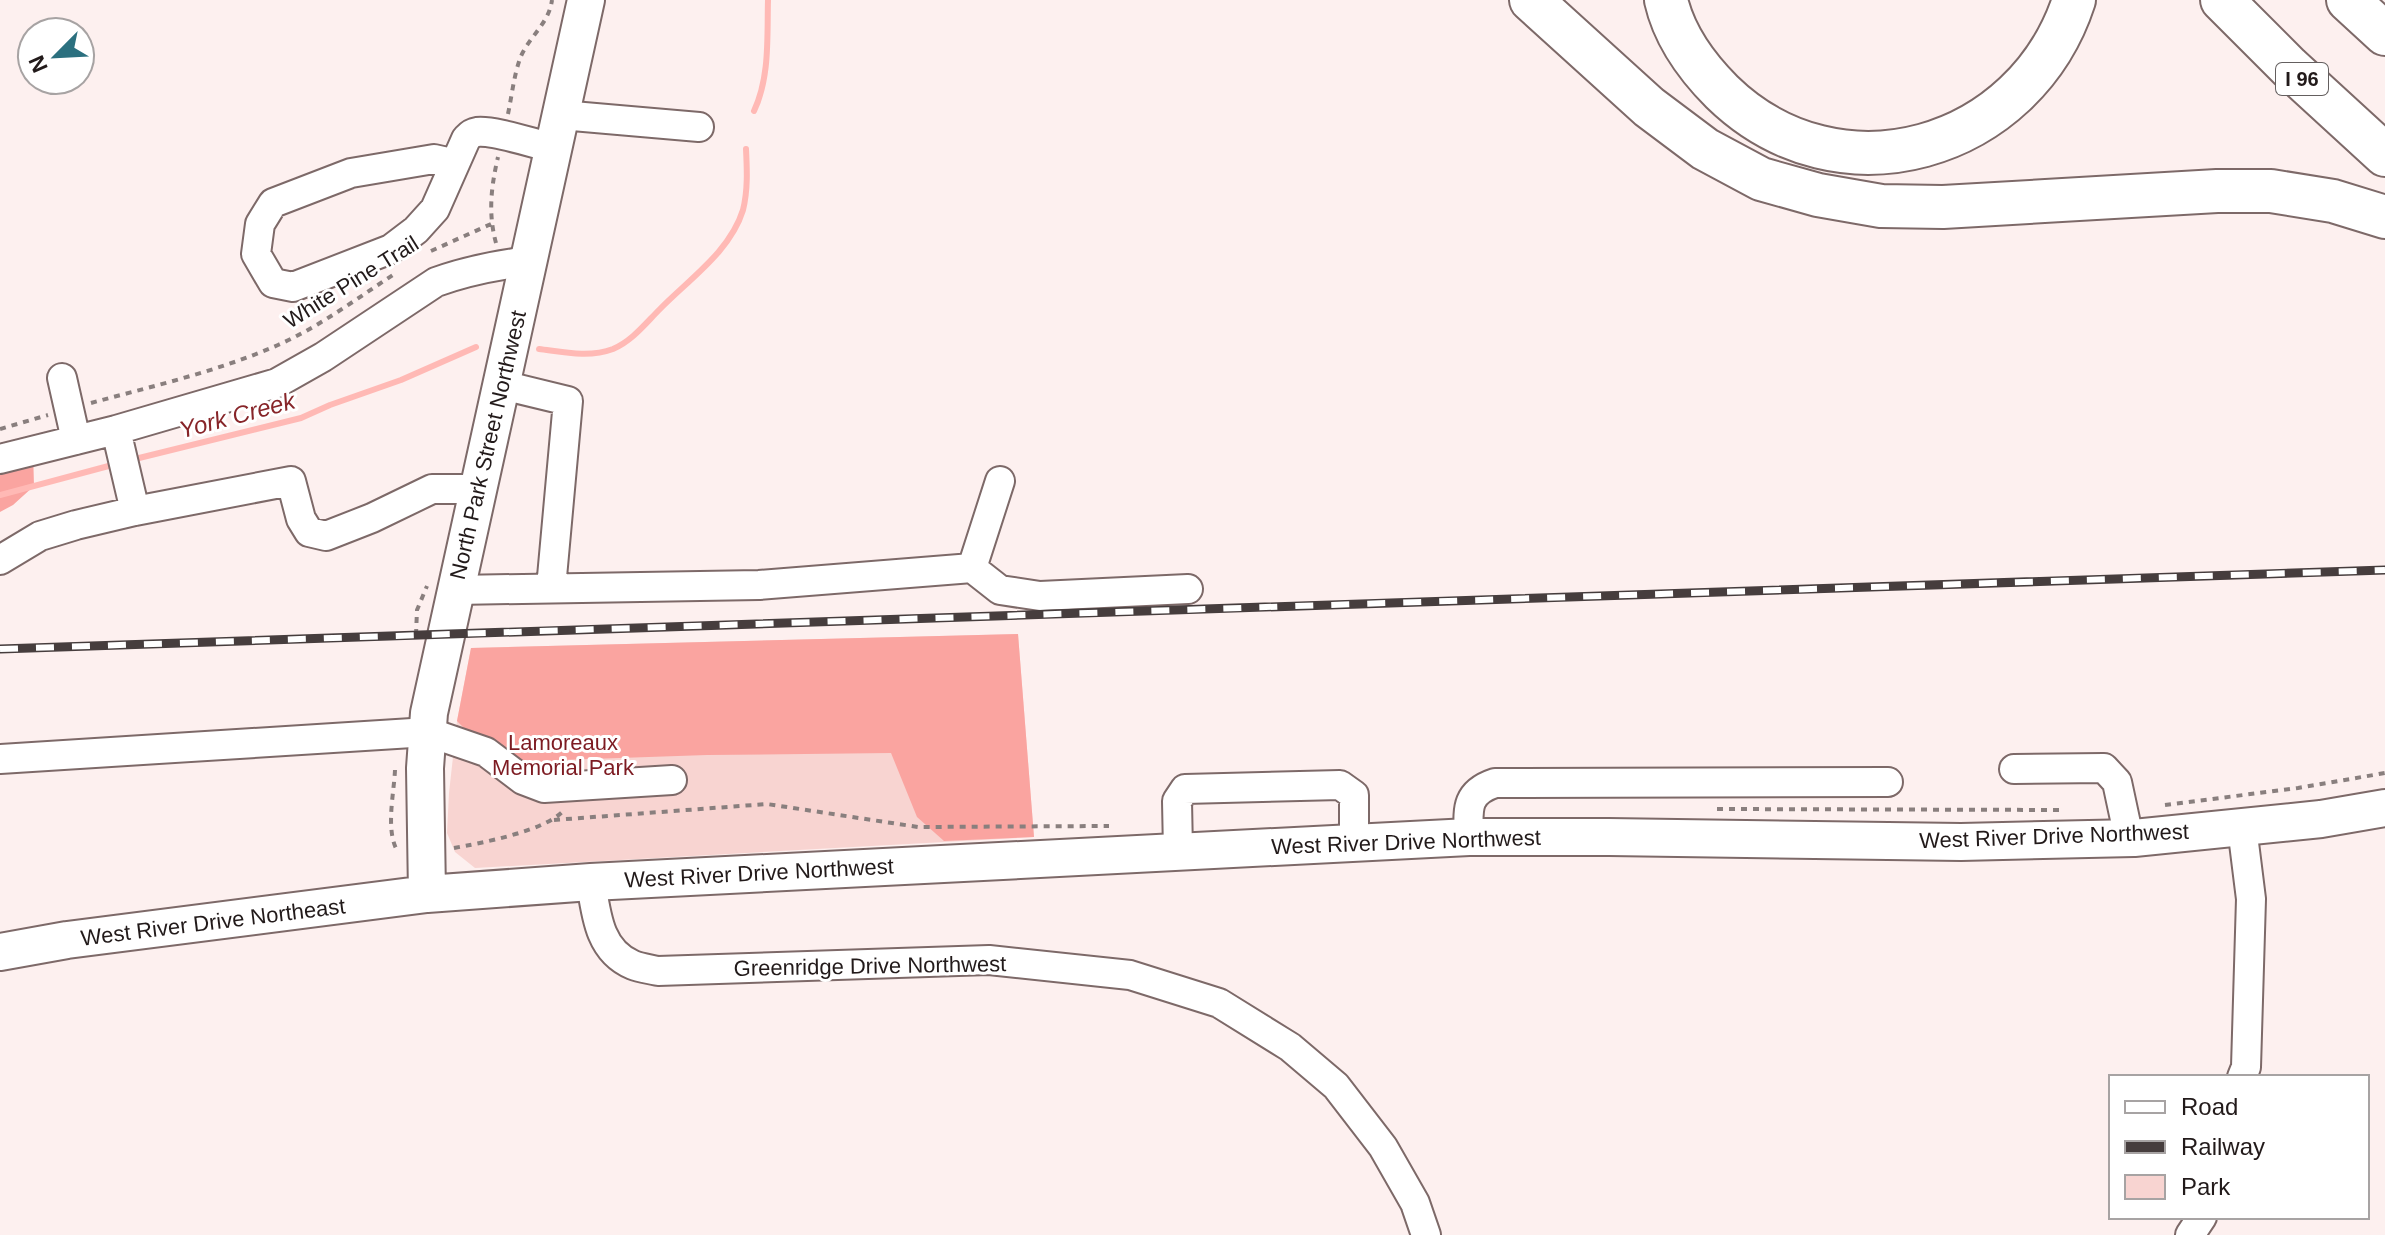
<svg xmlns="http://www.w3.org/2000/svg" width="2385" height="1235" font-family="Arial,sans-serif">
<rect width="100%" height="100%" fill="#fdf0ef"/>
<!-- green -->
<path fill="#f8d4d1" d="M1018 634 1034 837 475 868 455 852 447 833 449 793 457 721 471 648Z"/>
<!-- forest -->
<path fill="#faa4a0" d="M33 450 34 486 13 505 0 512V459Z
M1018 634 1034 837 944 841 917 817 891 753 707 755 561 760V777H544L486 739 464 728 457 721 471 648Z"/>
<g fill="none" stroke-linecap="round" stroke-linejoin="round">
<!-- stream -->
<path stroke="#ffb9b5" stroke-width="6" d="M754 111C770 77 767 37 768 0
M539 349C563 352 589 358 613 349 632 341 645 324 660 309 688 280 730 252 743 210 748 190 747 169 746 149
M131 460 301 418 330 405 401 380 476 347
M0 495 116 464"/>
<defs>
<path id="minor" d="M561 115 699 127
M452 167 443 161 434 159 351 173 273 203 260 224 256 254 273 283 293 287 391 249 416 230 435 209 466 139C470 135 471 133 477 132 494 130 535 144 554 148
M62 378 76 440
M502 385 568 401 551 588
M116 430 135 511
M0 459 116 430 277 383 323 357 436 282C466 271 498 265 529 261
M0 560 40 536 76 525 135 511 291 481 301 519 309 532 326 536 372 518 432 489H479
M972 568 1000 590 1040 596 1188 589
M456 590 759 585 972 568 1000 481
M0 759 428 732 486 752 523 780 544 788 672 780
M2014 769 2104 768 2117 782 2129 838
M1469 837C1468 810 1465 793 1495 783L1888 782
M1178 851 1177 801 1185 789 1340 785 1354 795V843
M591 882C596 914 599 951 633 965 640 968 650 969 658 971L989 960 1130 975 1219 1003 1290 1047 1336 1086 1383 1147 1415 1203 1426 1235
M2242 1077 2246 1067 2251 899 2242 827
M2190 1235 2202 1217"/>
<path id="major" d="M427 894 425 768 429 713 586 0
M0 952 67 940 427 894 591 882 1469 837H1609L1961 842 2134 838 2321 819 2385 808"/>
<path id="highway" d="M1531 0 1649 107 1705 149 1761 179 1818 195 1881 206 1943 207 2217 191H2271L2333 201 2385 217
M1666 0C1674 35 1697 67 1722 92 1839 206 2025 151 2074 0
M2222 0 2289 67 2385 155
M2348 0 2385 34"/>
</defs>
<!-- minor casing -->
<use href="#minor" stroke="#7d6968" stroke-width="32"/>
<!-- major casing -->
<use href="#major" stroke="#7d6968" stroke-width="40"/>
<!-- highway casing -->
<use href="#highway" stroke="#7d6968" stroke-width="46"/>
<!-- path -->
<path stroke="#897f7e" stroke-width="4" stroke-dasharray="6 6" stroke-linecap="butt" d="M508 114C512 95 514 74 521 56 530 36 549 23 552 0
M496 243C488 214 491 187 498 157
M431 251 491 224
M91 403C153 386 219 371 278 345 319 327 356 299 393 275
M0 429 48 415
M416 635 417 610 427 586
M395 770C394 794 385 831 398 852
M2165 805 2298 788 2385 773
M1717 809 2060 810
M554 820 767 804 918 827 1109 826
M454 848C481 843 546 831 564 810"/>
<!-- minor -->
<use href="#minor" stroke="#fff" stroke-width="28"/>
<!-- major -->
<use href="#major" stroke="#fff" stroke-width="36"/>
<!-- highway -->
<use href="#highway" stroke="#fff" stroke-width="42"/>
<defs>
<path id="rail" d="M0 649 2385 570"/>
</defs>
<!-- rail casing -->
<use href="#rail" stroke="#463d3d" stroke-width="9"/>
<!-- rail -->
<use href="#rail" stroke="#fff" stroke-width="6" stroke-dasharray="18" stroke-linecap="butt"/>
</g>
<g text-anchor="middle" dominant-baseline="central" stroke-width="6" stroke-linejoin="round" paint-order="stroke">
<!-- shield labels -->
<rect fill="#fff" stroke="#645f5f" stroke-width="2" x="2276" y="63" width="52" height="32" rx="6"/>
<g font-size="20" font-weight="bold" fill="#221a1a">
<text x="2302" y="79">I 96</text>
</g>
<!-- street labels -->
<g font-size="22" fill="#221a1a" stroke="#fff">
<text transform="translate(351 282) rotate(-32)">White Pine Trail</text>
<text transform="translate(488 445) rotate(-77)">North Park Street Northwest</text>
<text transform="translate(2054 836) rotate(-2)">West River Drive Northwest</text>
<text transform="translate(1406 842) rotate(-2)">West River Drive Northwest</text>
<text transform="translate(759 873) rotate(-3)">West River Drive Northwest</text>
<text transform="translate(213 922) rotate(-7)">West River Drive Northeast</text>
<text transform="translate(870 966) rotate(-1)">Greenridge Drive Northwest</text>
</g>
<!-- park labels -->
<g font-size="22" fill="#7d1b22" stroke="#fff">
<text x="563" y="742">Lamoreaux<tspan x="563" dy="25">Memorial Park</tspan></text>
</g>
<!-- water labels -->
<g font-size="24" font-style="italic" fill="#872529" stroke="#fff">
<text transform="translate(237 415) rotate(-15)">York Creek</text>
</g>
</g>
<!-- legend -->
<rect x="2109" y="1075" width="260" height="144" fill="#ffffff" stroke="#a7a3a3" stroke-width="2"/>
<rect x="2125" y="1101" width="40" height="12" fill="#ffffff" stroke="#a7a3a3" stroke-width="2"/>
<text x="2181" y="1115" font-size="24" fill="#221a1a">Road</text>
<rect x="2125" y="1141" width="40" height="12" fill="#463d3d" stroke="#a7a3a3" stroke-width="2"/>
<text x="2181" y="1155" font-size="24" fill="#221a1a">Railway</text>
<rect x="2125" y="1175" width="40" height="24" fill="#f8d4d1" stroke="#a7a3a3" stroke-width="2"/>
<text x="2181" y="1195" font-size="24" fill="#221a1a">Park</text>
<!-- north arrow -->
<g transform="translate(56 56) rotate(246)"><circle r="38" fill="#ffffff" stroke="#a7a3a3" stroke-width="2"/>
<path d="M0-6L14 30L0 20L-14 30Z" fill="#2b707f"/>
<text y="-12" font-size="22" font-weight="bold" text-anchor="middle" fill="#221a1a">N</text>
</g>
</svg>
